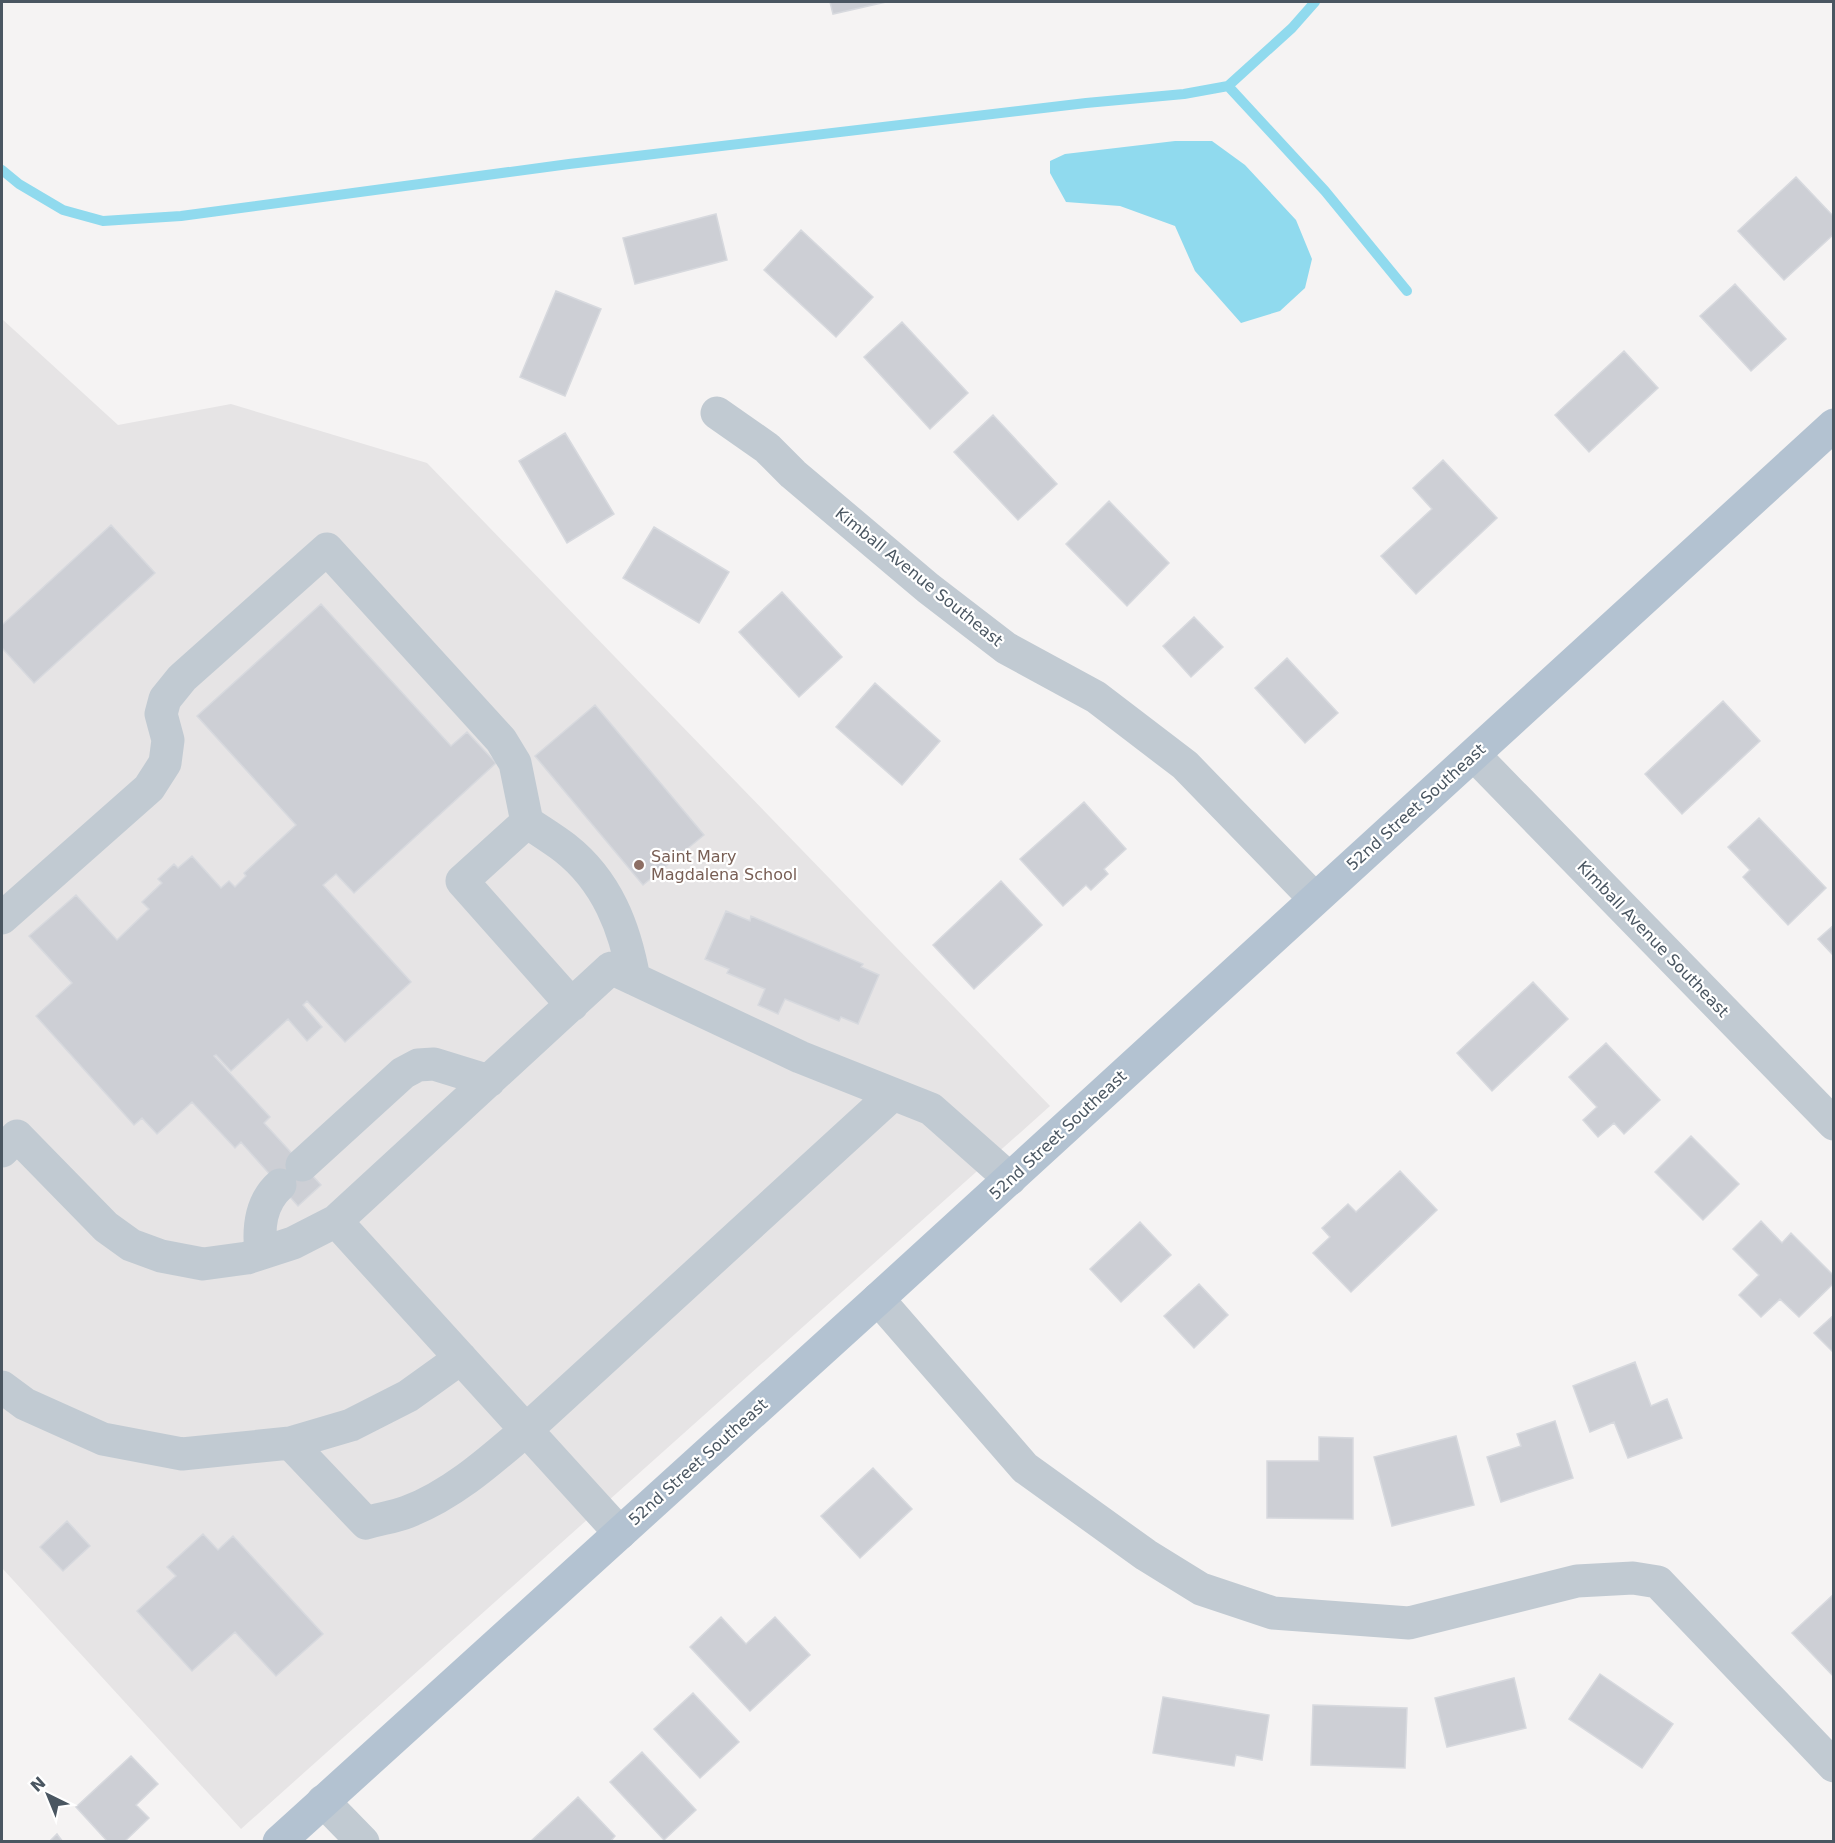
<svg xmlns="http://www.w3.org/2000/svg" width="1835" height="1843" font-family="'DejaVu Sans',sans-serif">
<rect width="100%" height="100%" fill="#f5f3f3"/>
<!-- education -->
<path fill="#e6e4e5" d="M2 319 118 425 231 404 427 463 1050 1106 241 1829 2 1568Z"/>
<!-- water -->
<path fill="#90daee" d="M1175 141H1212L1245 165 1296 220 1312 259 1305 288 1280 311 1241 323 1195 271 1175 226 1120 206 1066 202 1050 173V161L1065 154Z"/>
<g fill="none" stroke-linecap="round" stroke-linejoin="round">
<!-- stream -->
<path stroke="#90daee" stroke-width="10" d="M1228 86 1325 191 1407 291
M2 170 19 184 63 210 103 221 181 216 569 164 1086 103 1184 94 1228 86 1292 28 1315 2"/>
</g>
<!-- building -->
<path fill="#cdcfd5" stroke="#d7d9de" stroke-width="1.5" d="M830 2H886L833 14Z
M1796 177 1834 217V234L1784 280 1738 231Z
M716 214 727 260 635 284 623 238Z
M801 230 873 297 836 337 764 270Z
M1735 284 1786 339 1751 371 1700 316Z
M556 291 601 309 565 396 520 377Z
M902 322 968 393 930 429 864 357Z
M1624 351 1658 388 1589 452 1555 415Z
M993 415 1057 484 1018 520 954 452Z
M565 433 614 514 567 543 519 461Z
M1443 460 1497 518 1416 594 1381 556 1432 509 1413 488Z
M1109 501 1169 563 1127 606 1066 544Z
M111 525 155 573 34 683 2 648V625Z
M654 527 729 572 699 623 623 578Z
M782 592 842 657 799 697 739 632Z
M321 604 451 746 467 732 496 763 354 893 336 874 323 885 411 982 345 1042 307 1001 303 1005 322 1027 307 1041 288 1019 231 1071 216 1055 214 1056 270 1117 264 1123 321 1185 298 1206 241 1142 235 1148 192 1102 157 1134 142 1118 134 1125 36 1016 72 983 29 936 76 895 117 940 149 909 142 902 162 883 158 879 174 864 178 868 192 856 221 888 229 881 235 887 246 876 244 873 296 825 197 716Z
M1194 617 1223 647 1191 677 1163 646Z
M1287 658 1338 713 1305 743 1255 688Z
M875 683 940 741 902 785 836 727Z
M1723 701 1760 741 1682 814 1645 774Z
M595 705 704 835 643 885 535 756Z
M1084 802 1126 849 1104 869 1108 874 1091 890 1086 885 1063 906 1020 859Z
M1759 818 1826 888 1788 925 1743 877 1750 870 1728 847Z
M1001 881 1042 925 974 989 933 945Z
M726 911 750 921 751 916 863 964 861 967 879 975 858 1024 841 1017 839 1021 785 999 778 1014 758 1005 765 989 727 973 729 969 705 959Z
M1834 925V956L1818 939Z
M1533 982 1568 1019 1492 1091 1457 1053Z
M1606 1043 1660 1100 1624 1134 1614 1123 1598 1137 1583 1120 1597 1107 1569 1077Z
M1691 1136 1739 1184 1703 1220 1655 1172Z
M1400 1171 1437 1210 1351 1292 1313 1253 1330 1237 1322 1228 1348 1204 1356 1212Z
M1761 1221 1782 1243 1791 1233 1834 1276V1283L1799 1317 1780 1299 1761 1317 1739 1295 1759 1275 1733 1249Z
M1140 1222 1171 1255 1121 1302 1090 1269Z
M1199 1284 1228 1315 1194 1348 1164 1316Z
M1834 1315V1353L1814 1333Z
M1635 1362 1651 1406 1667 1399 1682 1438 1628 1458 1614 1422 1590 1432 1573 1386Z
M1555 1421 1573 1478 1501 1502 1487 1457 1521 1446 1517 1434Z
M1456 1436 1474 1505 1392 1526 1374 1457Z
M1319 1437 1353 1438V1519L1267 1518V1461H1319Z
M873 1468 912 1509 860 1558 821 1516Z
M67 1521 90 1546 63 1571 40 1547Z
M203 1534 218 1550 233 1536 323 1634 276 1676 235 1632 192 1671 137 1611 176 1576 167 1567Z
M1834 1594V1677L1792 1633Z
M721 1617 746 1644 775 1617 810 1655 750 1711 690 1647Z
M1600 1674 1673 1724 1642 1768 1569 1719Z
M1514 1678 1526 1728 1447 1747 1435 1698Z
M693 1693 739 1742 700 1778 654 1729Z
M1163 1697 1269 1715 1262 1760 1236 1755 1234 1766 1153 1753Z
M1313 1705 1407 1708 1405 1768 1311 1765Z
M642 1752 696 1810 664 1840 610 1782Z
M131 1756 158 1784 136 1805 149 1818 124 1842H108L76 1807Z
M578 1797 615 1836 610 1842H530Z
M57 1834 63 1842H49Z"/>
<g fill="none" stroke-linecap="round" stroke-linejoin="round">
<!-- minor -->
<path stroke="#c1cad2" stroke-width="33" d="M717 413 767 448 793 474 928 588 1006 648 1096 697 1185 765 1315 899
M1474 755 1834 1124
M527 822 462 881 572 1005
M2 918 149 788 165 763 168 740 161 714 165 699 182 678 327 549 501 740 515 763 527 822C540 831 553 839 565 848 607 881 625 928 634 979
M2 1151 17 1136 106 1227 131 1245 161 1256 203 1264 247 1258 293 1243 336 1221 620 1533
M302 1165 403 1073 418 1065 434 1064 489 1081
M336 1221 611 968 800 1057 931 1109 1010 1179
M261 1253C258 1228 260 1203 280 1185
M878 1299 1025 1468 1146 1555 1201 1589 1273 1613 1409 1623 1577 1581 1633 1578 1658 1582 1834 1766
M2 1387 25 1404 103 1439 182 1454 290 1443 366 1523C379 1519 394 1517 407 1512 452 1495 490 1461 526 1430L892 1095
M290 1443 351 1425 408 1396 461 1358
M323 1801 363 1842"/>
<!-- major -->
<path stroke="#b3c2d1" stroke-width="33" d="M279 1842 878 1299 1834 425"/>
</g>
<!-- markers -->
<circle fill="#8d6e63" stroke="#fff" stroke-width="2" cx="639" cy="865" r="6"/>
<g text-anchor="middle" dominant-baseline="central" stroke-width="4.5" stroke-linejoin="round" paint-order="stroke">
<!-- street labels -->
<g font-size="16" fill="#4a5661" stroke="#fff">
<text transform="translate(919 577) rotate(39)">Kimball Avenue Southeast</text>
<text transform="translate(1416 807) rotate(-42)">52nd Street Southeast</text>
<text transform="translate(1653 939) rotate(46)">Kimball Avenue Southeast</text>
<text transform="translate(1058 1135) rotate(-43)">52nd Street Southeast</text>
<text transform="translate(698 1462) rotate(-42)">52nd Street Southeast</text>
</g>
<!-- education labels -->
<g font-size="16" fill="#785e54" stroke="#fff" text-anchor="start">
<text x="651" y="856">Saint Mary<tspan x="651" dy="18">Magdalena School</tspan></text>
</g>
</g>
<!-- border -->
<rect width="1835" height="1843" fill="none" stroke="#4a5661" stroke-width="6"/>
<!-- north arrow -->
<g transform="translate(48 1795) rotate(317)" stroke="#ffffff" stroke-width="4.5" paint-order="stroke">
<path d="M0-4.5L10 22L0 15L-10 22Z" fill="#4a5661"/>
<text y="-9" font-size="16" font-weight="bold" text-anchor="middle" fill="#4a5661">N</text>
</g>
</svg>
